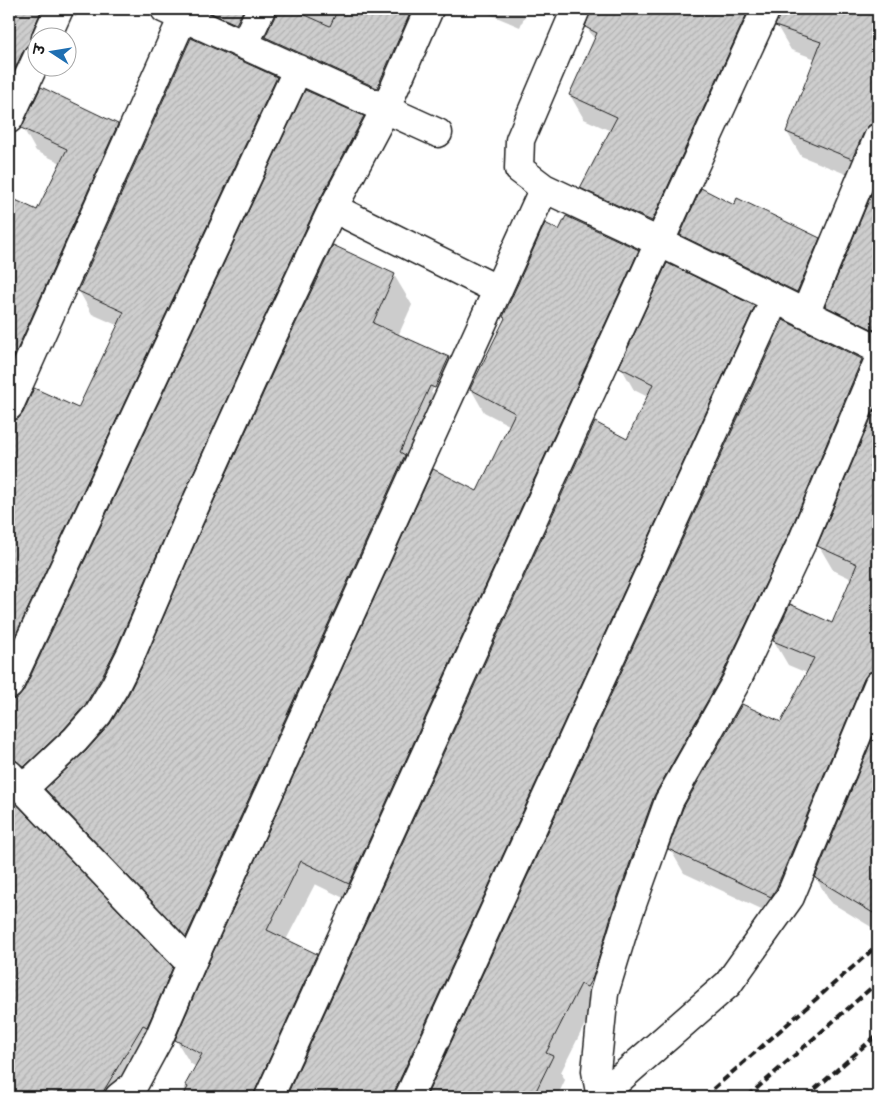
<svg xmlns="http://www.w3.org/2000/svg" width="887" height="1106" font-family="Caveat,'Playpen Sans Deva',sans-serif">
<defs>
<pattern id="building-hatch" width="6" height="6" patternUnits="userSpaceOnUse" patternTransform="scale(1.25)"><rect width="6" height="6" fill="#cecece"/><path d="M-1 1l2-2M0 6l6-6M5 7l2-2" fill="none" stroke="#b0b0b0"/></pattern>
</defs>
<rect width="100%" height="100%" fill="#fff"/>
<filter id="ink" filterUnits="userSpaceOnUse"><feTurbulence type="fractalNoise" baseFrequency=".02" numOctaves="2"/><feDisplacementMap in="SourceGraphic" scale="10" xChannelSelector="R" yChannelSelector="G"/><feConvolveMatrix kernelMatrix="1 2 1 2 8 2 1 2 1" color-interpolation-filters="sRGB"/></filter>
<g filter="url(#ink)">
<!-- shadow -->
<path fill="#0003" fill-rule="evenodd" d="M9 9H80L76 17 71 16 37 73 9 133Z
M173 9H447L443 17 433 19 391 111 280 60 266 37 276 17 265 19 250 47Z
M477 9H528L520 27Z
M593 9H878V154L866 182 801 156 787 132 816 59 791 50 777 26 778 17 770 20 666 245 596 212 582 188 611 131 584 119 570 95 595 41 587 27Z
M276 78 289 101 9 699V423L79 409 119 326 92 314 79 291Z
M363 117 376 140 130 671 9 790V702L18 699 24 692Z
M117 125 131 148 9 420V198L37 211 61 163 36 151 23 128Z
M9 148 13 156 9 166Z
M878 181V348L841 330 827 306Z
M735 207 819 239 832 262 811 315 695 258 681 235Z
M559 232 638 251 651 274 362 907 315 884 286 940 316 955 330 978 275 1097H180L196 1067 190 1063 176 1040 478 493 511 426 484 412 471 389 505 319 504 317Z
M394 275 412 305 398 336 448 358 466 388 204 965 64 820 47 790 87 752 111 725ZM440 375H442L434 394 431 393Z
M754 307 767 330 415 1097H287L595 423 628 441 648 397 634 390 621 367Z
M783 321 862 360 875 383 667 819 594 1006 561 1072 565 1080 557 1097H427Z
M878 405V701L785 920 684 873 670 849 781 723 807 673 788 665 774 641 833 624 852 579 833 570 819 546Z
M878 728V931L830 902 816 878Z
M9 798 172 968 185 991 127 1097H9Z"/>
<!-- building -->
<path fill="url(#building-hatch)" stroke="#1c1c1c" d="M9 9H42L32 32 31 42 24 49 9 82Z
M202 9H244L236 24Z
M276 9H292L330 26 338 9H412L377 88 265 37 275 16Z
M591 9H749L652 221 580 188 617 117 569 95 597 33 585 27Z
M781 9H878V117L876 123 869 125 864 132 852 159 786 132 821 42 775 26Z
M191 38 277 77 9 649V421L18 419 23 413 34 388 78 408 124 312 78 291Z
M41 87 118 124 9 368V197L37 210 67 149 21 128Z
M305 90 364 116 319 201 249 350 175 513 117 647 101 678 85 705 64 729 24 767 14 759H9V700L18 698 23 692Z
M878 178V332L825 306Z
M701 188 734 205 737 198 820 238 797 292 680 235Z
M566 216 639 250 349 884 301 861 267 930 317 954 255 1091 254 1097H183L188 1087 185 1085 202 1054 175 1040 205 970 433 469 477 491 515 413 470 389 505 318 503 317 545 223 559 230Z
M333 245 395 274 373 323 449 357 435 388 430 386 400 452 405 455 186 937 45 789 86 751 110 724 129 693 145 660 203 525 277 363Z
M667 263 755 306 395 1090 394 1097H286L595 422 627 439 653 384 619 367Z
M783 320 862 359 789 534 722 675 654 796 612 913 593 977 587 987 581 984 546 1053 553 1056 533 1097H426Z
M878 402V670L869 672 864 679 776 889 771 897 668 849 683 808 742 704 781 722 814 658 773 641 790 604 832 623 857 564 817 546Z
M878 725V916L815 878Z
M9 796 173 967 147 1027 143 1025 100 1097H9Z"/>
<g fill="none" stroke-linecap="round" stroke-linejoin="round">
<defs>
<path id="street" d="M165 9 438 133
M576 9 520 140 519 169 544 188 659 242 878 349
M46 38 59 9
M244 45 261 9
M9 119 38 56
M333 208 498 290
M805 314 878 138
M9 406 183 17
M9 685 298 69
M9 774 191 964
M23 789 75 740 98 714 115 686 131 654 189 519 263 356 333 208 385 110 429 9
M601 1095 728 984 790 897 878 685
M119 1097 133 1086 159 1038 191 964 544 188
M269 1097 766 9
M409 1097 775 299
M601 1097 596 1071 604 993 627 918 669 801 736 682 803 540 878 362"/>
</defs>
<!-- street casing -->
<use href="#street" stroke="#1c1c1c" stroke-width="31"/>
<!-- street -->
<use href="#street" stroke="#fff" stroke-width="28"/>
<!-- rail -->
<path stroke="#1c1c1c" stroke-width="4" stroke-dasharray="8 4" stroke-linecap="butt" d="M704 1097 878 945
M747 1097 878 982
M806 1097 878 1034"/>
</g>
</g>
<!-- margin -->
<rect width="887" height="1106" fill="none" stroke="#fff" stroke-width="30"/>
<rect x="15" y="15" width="857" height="1076" fill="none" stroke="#1c1c1c" stroke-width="2" filter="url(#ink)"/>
<!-- north arrow -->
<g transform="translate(52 52) rotate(282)"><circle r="24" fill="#ffffff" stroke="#a4a4a4"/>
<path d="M0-4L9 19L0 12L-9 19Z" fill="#1f6fb2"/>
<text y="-8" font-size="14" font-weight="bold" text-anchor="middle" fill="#1c1c1c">उ</text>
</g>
</svg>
